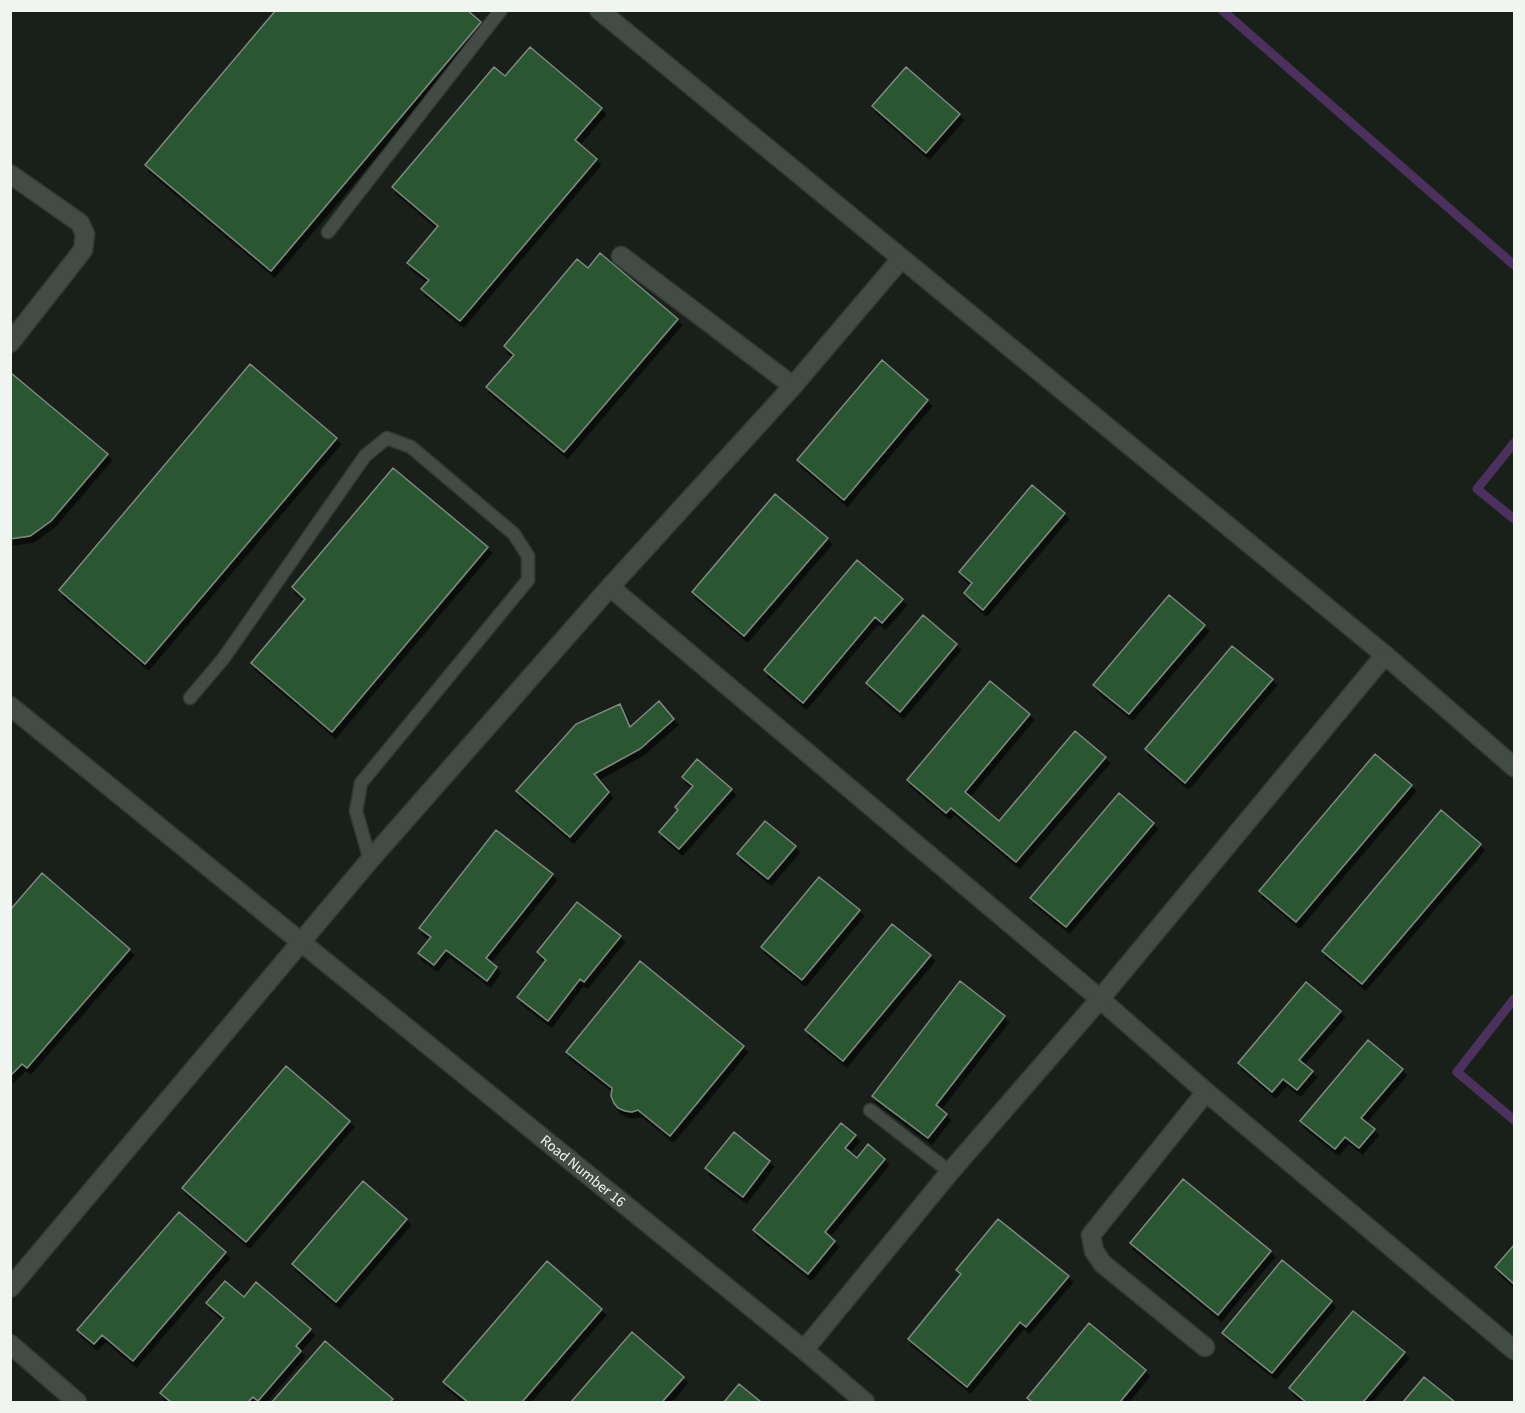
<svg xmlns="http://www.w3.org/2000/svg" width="1525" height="1413" font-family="'Source Sans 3',sans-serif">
<defs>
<filter id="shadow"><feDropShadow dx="3.5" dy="6" stdDeviation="0" flood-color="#0009"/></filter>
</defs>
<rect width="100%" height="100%" fill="#182019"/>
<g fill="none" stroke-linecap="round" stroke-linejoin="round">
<!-- stream -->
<path stroke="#4c305d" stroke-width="9" d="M1222 10 1514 265
M1514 443 1477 489 1514 519
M1514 999 1457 1072 1514 1120"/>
</g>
<!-- building -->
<path fill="#295630" stroke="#7f8980" stroke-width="1.5" filter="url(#shadow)" d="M276 10H467L481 22 271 271 145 165Z
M530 47 602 108 575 140 597 159 460 321 421 289 429 280 407 263 438 226 392 187 494 67 505 76Z
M906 67 960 114 926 153 872 106Z
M600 253 678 319 564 452 486 387 514 355 504 346 577 259 588 268Z
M882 360 928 400 844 500 797 460Z
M250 364 337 438 145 664 59 590Z
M11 373 108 454 51 521 30 536 10 539Z
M393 468 488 547 332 732 251 663 305 599 292 587Z
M1032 485 1065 513 983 610 964 593 972 583 959 572Z
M775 494 828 538 744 636 692 592Z
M857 560 903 599 882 623 875 617 803 703 764 670Z
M1169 595 1205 625 1129 714 1093 685Z
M923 615 957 644 900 712 866 683Z
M1232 646 1273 679 1185 783 1145 749Z
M990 681 1030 714 965 792 999 821 1075 731 1106 757 1016 862 951 808 946 813 907 780Z
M659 701 674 719 640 749 594 774 609 792 570 837 516 791 576 724 620 704 630 727Z
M1375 754 1412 785 1296 922 1259 891Z
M697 759 732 789 679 849 659 832 678 810 675 807 693 786 682 777Z
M1119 793 1154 823 1066 927 1030 898Z
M1441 810 1481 844 1362 984 1322 951Z
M765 821 796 846 768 879 737 854Z
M496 830 553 874 486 958 497 967 487 981 446 950 434 965 418 953 431 937 419 928Z
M42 873 130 949 27 1068 22 1064 10 1076V910Z
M819 877 860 910 802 980 761 947Z
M577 902 621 936 584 982 580 979 548 1021 517 997 546 960 537 952Z
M892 924 931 955 843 1061 805 1030Z
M640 961 744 1046 670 1136 638 1110 632 1112 625 1111 618 1108 614 1103 611 1096 612 1088 566 1052Z
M960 981 1005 1016 936 1105 947 1114 928 1138 872 1096Z
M1306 982 1341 1011 1299 1060 1313 1071 1297 1090 1283 1079 1272 1092 1238 1063Z
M1368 1040 1403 1069 1361 1118 1375 1129 1359 1148 1345 1137 1335 1149 1300 1121Z
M286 1066 350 1121 246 1242 182 1188Z
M841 1123 856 1135 845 1148 857 1158 868 1144 885 1159 825 1232 835 1241 808 1274 753 1230Z
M734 1132 770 1161 743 1197 705 1168Z
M1183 1179 1271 1251 1218 1315 1130 1243Z
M363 1181 407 1219 336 1302 292 1264Z
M179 1212 226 1252 133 1361 102 1335 94 1344 77 1330Z
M998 1219 1069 1276 1026 1327 1020 1322 967 1387 908 1339 961 1274 956 1270Z
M1514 1245V1284L1495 1267Z
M1282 1260 1332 1301 1272 1373 1222 1333Z
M547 1261 602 1309 522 1402H468L443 1382Z
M225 1281 244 1297 256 1282 311 1329 296 1346 301 1351 258 1401 253 1397 248 1402H171L160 1393 224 1318 206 1303Z
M1353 1311 1405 1352 1363 1402H1306L1289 1388Z
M1089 1323 1146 1370 1120 1402H1032L1027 1398Z
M632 1332 684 1377 662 1402H571Z
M325 1341 393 1399 390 1402H272Z
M1424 1377 1455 1402H1403Z
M739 1384 761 1402H724Z"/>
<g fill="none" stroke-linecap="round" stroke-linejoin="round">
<defs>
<path id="service" d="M328 232 501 10
M190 698 223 659 365 456 387 438 411 447 514 534 528 556V580L361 783 356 811 370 860
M870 1110 950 1172"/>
<g id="minor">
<path d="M599 10 1385 655 1514 767"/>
<path d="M10 174 80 223 85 234 83 250 10 343"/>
<path d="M621 256 793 386"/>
<path d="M610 587 1100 999 1206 1092 1514 1350"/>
<path id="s1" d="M10 706 804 1350 865 1402"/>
<path d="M10 1288 370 860 610 587 793 386 901 259"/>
<path d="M10 1344 77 1402"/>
<path d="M1205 1347 1103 1264 1094 1251 1091 1235 1206 1092"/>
<path d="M804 1350 950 1172 1100 999 1385 655"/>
</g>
</defs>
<!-- service casing -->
<use href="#service" stroke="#333934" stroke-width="15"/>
<!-- minor casing -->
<use href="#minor" stroke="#333934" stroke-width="21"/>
<!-- service -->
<use href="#service" stroke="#434c44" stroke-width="12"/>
<!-- minor -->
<use href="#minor" stroke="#434c44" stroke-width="18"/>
</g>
<g text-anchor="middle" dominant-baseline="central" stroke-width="4.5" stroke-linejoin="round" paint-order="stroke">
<!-- street labels -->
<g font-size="15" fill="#f0f5f0" stroke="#0f1710">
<text stroke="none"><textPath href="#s1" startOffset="738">Road Number 16</textPath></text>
</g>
</g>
<!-- border -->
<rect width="1525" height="1413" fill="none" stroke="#f0f5f0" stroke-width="24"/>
</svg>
